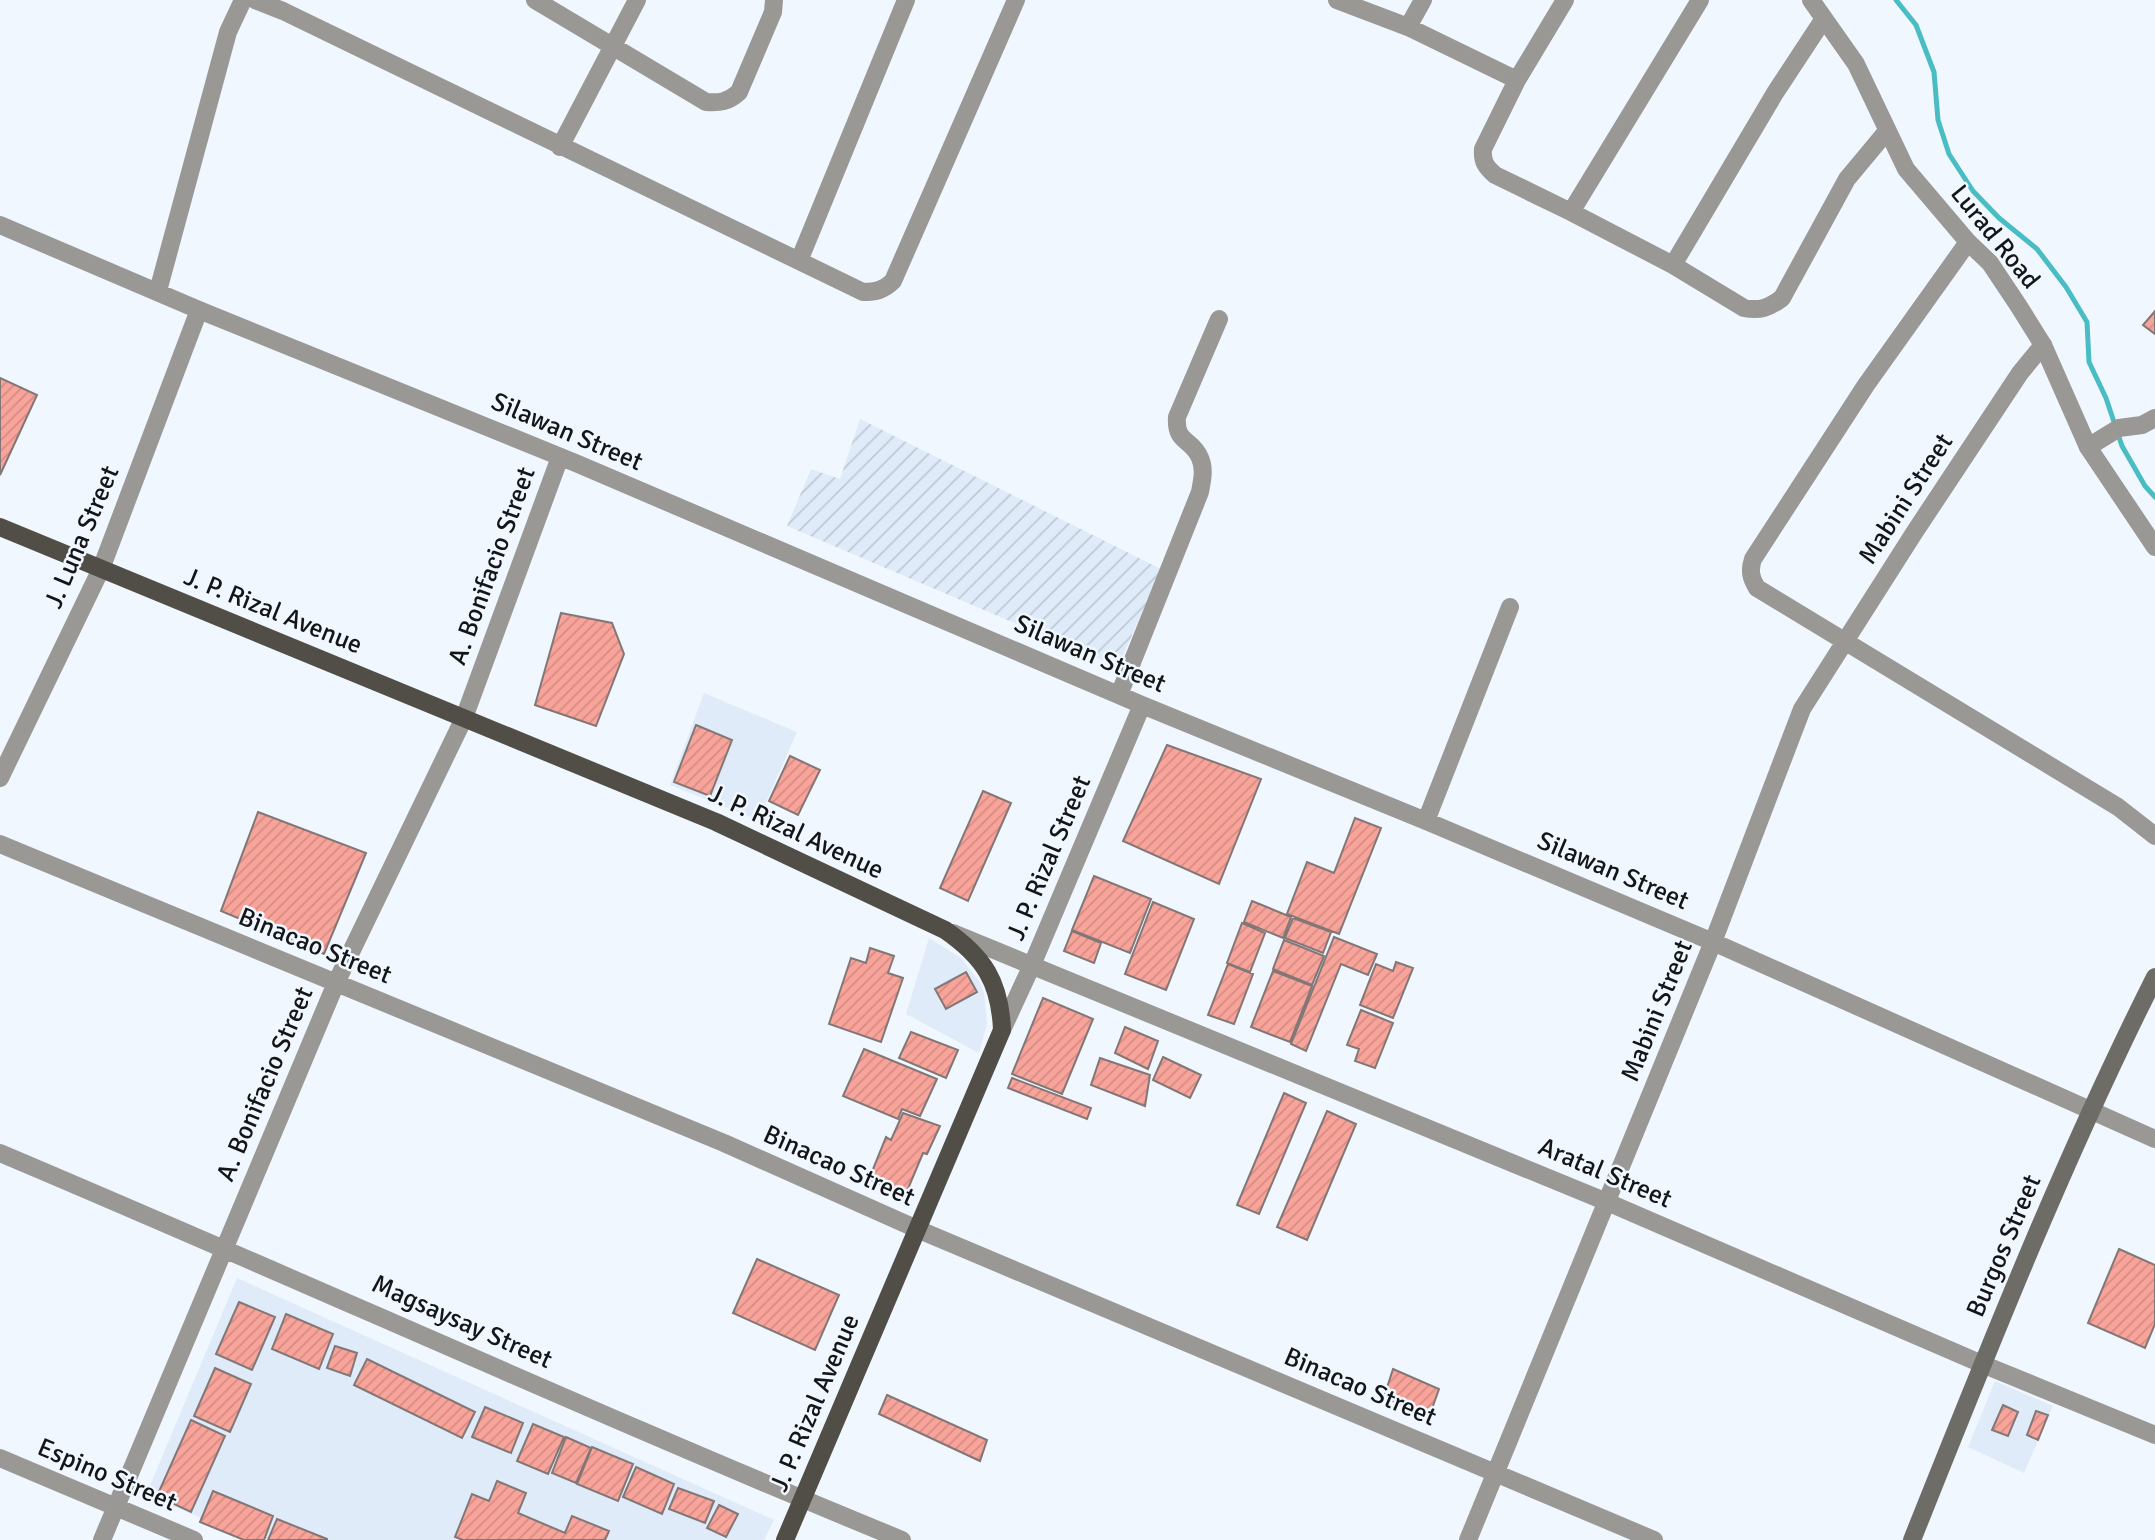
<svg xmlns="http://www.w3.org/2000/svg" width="2155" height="1540" font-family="Signika,sans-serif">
<defs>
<pattern id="industrial-furrows" width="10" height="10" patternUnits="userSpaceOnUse" patternTransform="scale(1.75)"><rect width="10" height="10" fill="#dfebf9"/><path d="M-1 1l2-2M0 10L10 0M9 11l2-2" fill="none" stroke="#bec9d5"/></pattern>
<pattern id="building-hatch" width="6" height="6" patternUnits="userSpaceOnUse" patternTransform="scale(1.75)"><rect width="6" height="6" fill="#f9a49a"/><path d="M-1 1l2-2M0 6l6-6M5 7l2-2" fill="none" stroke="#d58c84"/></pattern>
</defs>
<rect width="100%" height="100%" fill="#f0f7ff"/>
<!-- built -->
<path fill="#dfebf9" d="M704 693 797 732 758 820 670 785Z
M929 938 961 958 979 981 984 992 987 1023 979 1053 906 1014Z
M237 1278 774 1520 764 1540H254L146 1495Z
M1995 1381 2053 1406 2024 1473 1968 1447Z"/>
<!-- industrial -->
<path fill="url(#industrial-furrows)" d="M860 419 1161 569 1118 667 787 526 811 469 840 479Z"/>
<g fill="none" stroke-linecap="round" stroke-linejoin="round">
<!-- stream -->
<path stroke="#4abdc4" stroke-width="5" d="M1896 0 1916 25 1934 72 1938 120 1949 154 1973 191 1999 218 2037 249 2066 287 2087 322 2089 362 2106 398 2122 446 2145 486 2155 497"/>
</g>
<!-- building -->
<path fill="url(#building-hatch)" stroke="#827776" stroke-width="2" d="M2155 311V334L2143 325Z
M0 378 37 395 0 475Z
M561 613 612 623 624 654 596 726 535 705Z
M696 725 732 740 710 796 674 782Z
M1167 745 1261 779 1219 884 1123 841Z
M790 756 820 770 798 815 769 801Z
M983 791 1011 803 968 901 940 888Z
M258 812 366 853 324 954 221 911Z
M1355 818 1381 828 1339 934 1287 914 1307 862 1334 873Z
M1094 876 1151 899 1130 953 1072 930Z
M1252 901 1291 917 1283 938 1244 922Z
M1153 902 1194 919 1166 990 1125 974Z
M1293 918 1331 932 1323 953 1285 938Z
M1242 923 1265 933 1250 972 1227 963Z
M1072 931 1101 943 1094 963 1064 951Z
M1334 937 1377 954 1368 975 1341 964 1306 1051 1291 1044Z
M1284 940 1324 956 1312 985 1273 969Z
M870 948 894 956 888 973 903 978 881 1042 829 1024 851 958 866 963Z
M1396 962 1413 968 1393 1018 1360 1005 1376 964 1393 971Z
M1228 964 1253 974 1234 1024 1208 1015Z
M1273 971 1312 986 1290 1042 1251 1027Z
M966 972 977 992 946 1009 935 989Z
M1043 998 1093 1019 1062 1094 1012 1074Z
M1361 1010 1393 1023 1375 1068 1355 1061 1359 1049 1347 1045Z
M1125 1027 1158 1041 1148 1069 1115 1053Z
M911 1032 958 1050 946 1078 899 1058Z
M864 1049 937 1079 920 1116 902 1109 898 1119 843 1096Z
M1163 1057 1201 1075 1190 1098 1153 1080Z
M1100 1058 1150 1075 1145 1106 1091 1085Z
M1012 1078 1091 1108 1087 1119 1008 1088Z
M1284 1093 1306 1103 1259 1214 1237 1205Z
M1327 1111 1356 1124 1307 1240 1277 1227Z
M903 1113 940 1126 927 1154 923 1153 905 1196 869 1179 886 1137 891 1140Z
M2119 1249 2155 1265V1324L2145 1348 2088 1323Z
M757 1259 839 1295 815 1350 733 1313Z
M239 1302 275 1317 252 1370 216 1354Z
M286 1314 333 1334 319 1369 272 1349Z
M335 1346 357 1353 350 1376 327 1368Z
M367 1359 475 1412 462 1438 354 1385Z
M215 1368 251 1384 230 1432 194 1416Z
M1393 1369 1439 1389 1429 1417 1384 1397Z
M887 1395 987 1440 980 1461 879 1414Z
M2003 1405 2018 1412 2008 1436 1992 1430Z
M485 1407 523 1423 511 1453 472 1437Z
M2036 1411 2048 1415 2038 1440 2027 1435Z
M191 1420 225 1436 191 1512 157 1496Z
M533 1424 564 1437 548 1474 517 1461Z
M566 1437 591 1448 576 1483 552 1473Z
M592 1447 633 1464 618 1501 577 1484Z
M636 1467 674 1484 662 1514 623 1497Z
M497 1481 526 1493 518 1513 565 1533 572 1516 609 1531 605 1540H463L455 1537 472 1494 489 1501Z
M678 1488 714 1501 705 1523 669 1509Z
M213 1491 273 1516 264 1540H244L200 1522Z
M719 1505 738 1514 726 1537 707 1528Z
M277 1519 327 1539V1540H268Z"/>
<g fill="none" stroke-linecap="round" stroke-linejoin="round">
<!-- minor -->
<path stroke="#9a9895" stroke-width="18" d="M255 0 283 11 863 292C876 292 884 290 893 281L1016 0
M535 0 706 102C720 103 728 102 739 92L773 12 774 0
M1337 0 1408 27 1517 80
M1565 0 1517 80 1483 149C1482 162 1486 167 1495 175L1571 212 1700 0
M1823 20 1775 93 1673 265 1744 308C1760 311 1769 308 1782 298L1847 179 1887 131
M1408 27 1423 0
M560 147 637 0
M1571 212 1673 265
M0 225 199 310 578 464 1142 705 1426 821 1713 942 2155 1139
M1968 242 1866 385 1753 559C1749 571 1751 578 1757 588L2118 807 2155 836
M799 261 906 0
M158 291 228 32 243 0
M2088 447 2119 428 2142 425 2155 418
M1119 695 1200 492C1202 481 1205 469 1200 458 1192 438 1175 444 1177 417L1219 319
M0 778 101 569 199 310
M1426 821 1510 607
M0 844 724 1143 917 1229 1654 1540
M1032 965 1142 705
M0 1153C301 1280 599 1416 902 1540
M1982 1364 2155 1435
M0 1458 194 1540
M102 1540 336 983 464 718 560 457
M1468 1540 1713 942 1802 709 1914 533 2020 373 2043 345"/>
<!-- tertiary -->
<path stroke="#9a9895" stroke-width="18" d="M1811 0 1856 64 1906 169 1968 242 1990 263 2018 305 2043 345 2088 447 2155 547
M953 933 1607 1202 1982 1364
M1002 1030 1032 965"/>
<!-- secondary -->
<path stroke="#6e6c67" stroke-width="18" d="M1912 1540C1988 1350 2063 1160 2155 977"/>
<!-- primary -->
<path stroke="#504e47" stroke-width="18" d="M0 527 716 822 945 930C984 957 1000 982 1002 1030L785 1540"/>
</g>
<g text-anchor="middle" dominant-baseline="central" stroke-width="5" stroke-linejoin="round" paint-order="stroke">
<!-- street labels -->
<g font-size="26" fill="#131517" stroke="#f0f7ff">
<text transform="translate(1995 237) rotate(51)">Lurad Road</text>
<text transform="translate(567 432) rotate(23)">Silawan Street</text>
<text transform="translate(1906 499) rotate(-57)">Mabini Street</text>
<text transform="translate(82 537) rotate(-67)">J. Luna Street</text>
<text transform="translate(492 566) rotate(-70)">A. Bonifacio Street</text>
<text transform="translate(273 611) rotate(22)">J. P. Rizal Avenue</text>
<text transform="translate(1090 654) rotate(23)">Silawan Street</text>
<text transform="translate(796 832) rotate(25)">J. P. Rizal Avenue</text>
<text transform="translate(1049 858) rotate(-67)">J. P. Rizal Street</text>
<text transform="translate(1613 871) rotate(23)">Silawan Street</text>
<text transform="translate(315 946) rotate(22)">Binacao Street</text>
<text transform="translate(1657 1011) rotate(-68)">Mabini Street</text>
<text transform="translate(265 1084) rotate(-67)">A. Bonifacio Street</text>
<text transform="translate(839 1166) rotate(24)">Binacao Street</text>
<text transform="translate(1605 1173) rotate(23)">Aratal Street</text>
<text transform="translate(2004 1246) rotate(-67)">Burgos Street</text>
<text transform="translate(462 1322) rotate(24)">Magsaysay Street</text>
<text transform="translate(1360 1387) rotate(23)">Binacao Street</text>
<text transform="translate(815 1403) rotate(-67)">J. P. Rizal Avenue</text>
<text transform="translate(107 1475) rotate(23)">Espino Street</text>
</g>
</g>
</svg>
